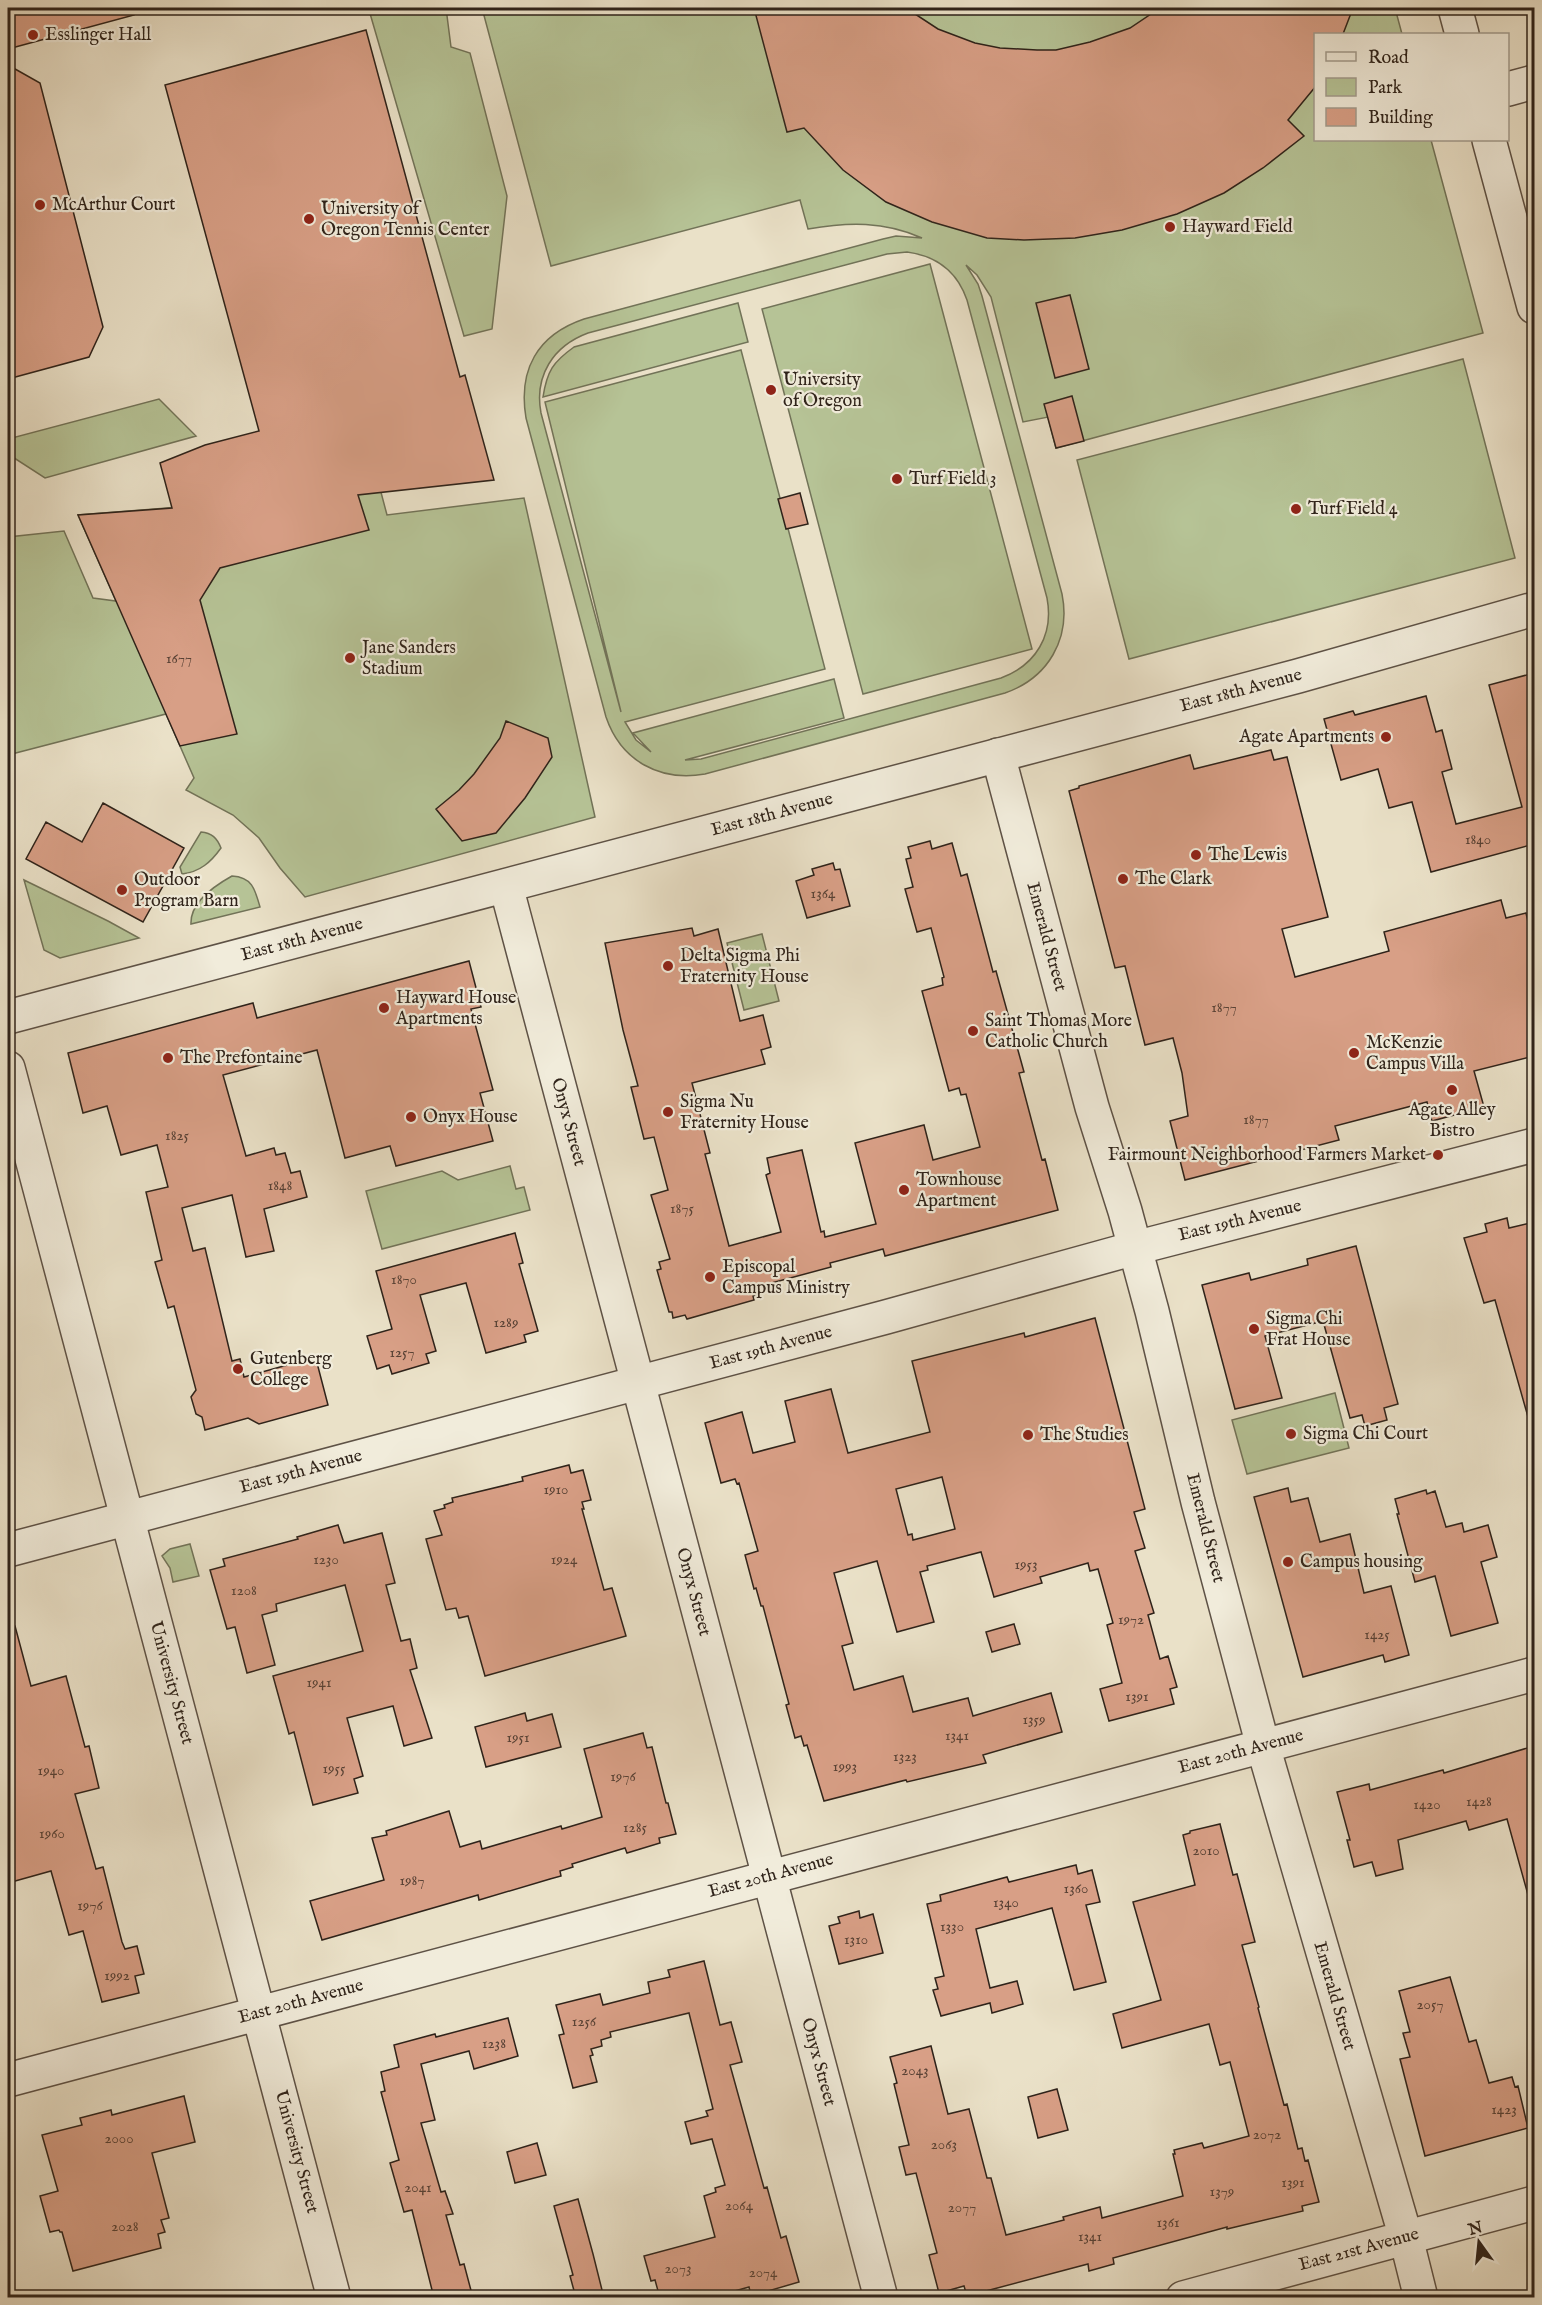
<svg xmlns="http://www.w3.org/2000/svg" width="1542" height="2305" font-family="'IM FELL English',serif">
<rect width="100%" height="100%" fill="#eae1c8"/>
<filter id="stains"><feTurbulence type="fractalNoise" baseFrequency=".00333" numOctaves="4"/><feColorMatrix values="0 0 0 0 .2 0 0 0 0 .09 0 0 0 0 .02 0 0 0 .5 -.17"/></filter>
<radialGradient id="worn" r=".72"><stop offset=".6" stop-color="#630" stop-opacity="0"/><stop offset="1" stop-color="#630" stop-opacity=".3"/></radialGradient>
<!-- green -->
<path fill="#b6c396" stroke="#727358" stroke-width="1.5" fill-rule="evenodd" d="M378 8H446L451 47 470 53 507 196 492 329 464 336 369 10Z
M482 8H1395L1402 34H1316V140H1431L1483 333 1056 448 1048 417 1023 422 991 297 977 275 966 265 978 284 982 296 1062 594C1071 639 1048 678 1005 693L705 774C660 782 621 761 606 717L526 418C518 370 537 335 584 319L883 239 896 236 922 238C884 221 848 222 808 229L800 200 551 266ZM907 252C937 256 957 271 967 300L1047 598C1054 635 1036 665 1001 678L701 759 685 760 844 718 834 679 633 733 651 752 636 740 625 722 825 669 741 350 545 402 621 712 541 413C534 376 553 346 588 333L887 254Z
M930 264 1032 649 863 694 762 309Z
M738 303 748 342 543 397C547 371 553 362 574 347Z
M1463 359 1515 558 1129 659 1077 460Z
M159 399 196 436 45 478 8 454V439Z
M378 481 387 515 524 498 595 817 305 897 280 868 259 838 233 815 186 790 194 778 166 714 8 755V537L64 531 93 598 116 601 78 515 320 496Z
M201 832C212 833 217 838 221 848 211 862 200 872 182 874L180 867Z
M232 876C252 877 255 889 260 907L191 924C190 903 214 886 232 876Z
M24 880 108 921 139 938 60 958 44 950Z
M762 934 779 1001 744 1010 727 943Z
M510 1166 516 1189 524 1187 530 1210 382 1249 366 1191 442 1171 458 1180Z
M1335 1393 1349 1448 1247 1474 1232 1420Z
M190 1544 199 1576 173 1582 170 1568 162 1556 170 1549Z"/>
<!-- building -->
<path fill="#d89f86" stroke="#2f231a" stroke-width="1.5" fill-rule="evenodd" d="M8 8H133L134 15 8 49Z
M754 8H906L938 29 975 43 1000 48 1037 50H1056L1090 42 1130 28 1160 8H1353L1343 34H1316V86L1288 120 1304 136 1263 168 1224 193 1177 214 1122 230 1075 238 1024 240 987 238 932 222 886 202 843 170 804 128 787 132Z
M366 30 460 377 465 375 494 480 358 495 369 530 220 568 200 600 237 734 180 746 78 515 172 508 160 463 205 445 259 431 165 85Z
M8 65 40 83 103 327 89 357 8 379Z
M1070 295 1089 369 1055 378 1036 303Z
M1072 396 1084 441 1056 448 1044 404Z
M800 493 808 524 786 529 778 499Z
M1534 673V844L1431 872 1412 802 1389 808 1378 769 1341 780 1324 719 1353 711 1355 715 1426 696 1436 732 1442 730 1452 769 1442 772 1456 824 1522 807 1489 685Z
M506 721 548 738 552 757 525 798 496 833 462 841 436 809 459 790 474 774 500 738Z
M1271 750 1274 760 1287 757 1328 917 1282 929 1295 977 1389 951 1384 932 1501 900 1506 918 1526 913 1528 922 1534 921V1005L1528 1006 1534 1028V1056L1474 1071 1484 1107 1432 1121 1427 1102 1335 1126 1339 1140 1185 1180 1170 1121 1188 1116 1182 1073 1173 1038 1145 1045 1125 966 1115 968 1069 791 1079 788V786L1190 755 1194 769Z
M103 803 184 848 143 922 26 859 46 822 82 842Z
M930 841 932 849 952 843 961 876 967 874 993 972 996 971 1024 1072 1019 1073 1042 1160 1045 1159 1058 1210 885 1256 883 1249 830 1263 831 1267 764 1285 766 1292 753 1296 754 1300 687 1319 685 1315 673 1318 672 1312H669L657 1270 661 1269 659 1262 670 1259 651 1195 668 1190 654 1137 644 1139 631 1087 638 1086 623 1030 605 943 692 928 694 936 718 929 740 1021 763 1015 771 1047 761 1050 765 1064 692 1083 710 1153 705 1154 729 1246 781 1232 766 1175 770 1173 767 1158 802 1150 821 1232 824 1231 825 1237 876 1224 855 1143 924 1125 933 1160 980 1147 966 1094 961 1095 959 1088 949 1091 922 991 943 985 942 978 944 977 931 928 917 932 905 889 913 887 906 859 911 858 908 847Z
M833 863 835 870 840 869 850 906 807 918 796 881 814 875 812 869Z
M469 961 481 1007 471 1009 493 1090 480 1093 493 1141 396 1166 390 1146 345 1158 317 1050 223 1075 246 1156 274 1148 276 1155 285 1153 291 1173 300 1171 307 1197 264 1209 274 1251 246 1257 232 1195 182 1208 193 1251 205 1248 232 1361 240 1359 244 1377 309 1359 310 1361 316 1359 328 1405 259 1424 248 1418 205 1430 202 1417 196 1414 191 1397 196 1390 174 1306 168 1308 155 1262 162 1260 146 1192 168 1187 157 1145 121 1155 107 1106 83 1113 68 1053 253 1003 257 1018Z
M1507 1218 1509 1228 1534 1222V1416L1528 1417 1495 1300 1484 1303 1464 1238 1487 1232 1485 1224Z
M515 1233 523 1263 519 1264 538 1331 524 1335 526 1342 486 1353 466 1283 420 1295 436 1351 426 1354 429 1363 392 1374 389 1365 377 1369 367 1336 392 1329 376 1271Z
M1356 1246 1398 1404 1384 1408 1387 1420 1365 1426 1362 1415 1350 1418 1323 1321 1265 1336 1282 1398 1235 1409 1202 1285 1249 1273 1251 1280 1308 1265 1307 1259Z
M1095 1318 1145 1509 1134 1512 1145 1548 1135 1551 1154 1613 1148 1615 1160 1659 1168 1656 1177 1687 1170 1689 1174 1704 1109 1721 1100 1689 1122 1683 1107 1625 1113 1623 1098 1569 1090 1571 1088 1563 1040 1577 1042 1583 994 1597 981 1552 927 1566 928 1570 920 1572 934 1622 897 1632 877 1561 834 1573 853 1643 842 1646 854 1690 903 1676 913 1712 968 1698 973 1716 1051 1693 1062 1732 983 1755 986 1763 907 1782 906 1780 824 1801 807 1745 804 1746 801 1736 795 1738 786 1705 789 1704 763 1606H761L756 1588 754 1589 745 1555 758 1551 739 1483 737 1484 735 1479 721 1483 705 1423 742 1412 753 1453 795 1442 785 1401 831 1389 848 1453 930 1432 912 1361 1024 1333 1025 1337ZM942 1477 955 1529 913 1540 912 1534 908 1535 896 1489Z
M569 1465 571 1473 583 1470 591 1500 582 1502 584 1509H582L604 1590 612 1588 626 1636 485 1676 468 1616 459 1618 456 1608 446 1610 426 1539 442 1535 434 1511 445 1508 444 1505 453 1502 452 1498 523 1481 522 1477Z
M1288 1488 1291 1502 1308 1498 1320 1542 1350 1534 1364 1593 1391 1586 1409 1655 1385 1662 1383 1655 1303 1677 1254 1497Z
M1426 1490 1427 1494 1435 1491 1446 1527 1462 1523 1464 1532 1488 1525 1497 1557 1481 1562 1498 1623 1451 1636 1435 1576 1415 1582 1397 1514H1399L1395 1499Z
M338 1525 344 1543 382 1533 395 1583 386 1585 401 1641 410 1639 417 1668 410 1670 432 1738 404 1746 393 1706 347 1718 363 1776 354 1779 358 1793 313 1805 294 1732 289 1734 273 1676 363 1651 345 1585 276 1604 277 1611 262 1615 275 1665 247 1673 235 1627 227 1629 210 1570 225 1566 223 1559 298 1539 297 1537Z
M1014 1624 1020 1644 992 1652 986 1632Z
M15 1626 31 1686 66 1676 85 1747 89 1746 99 1788 75 1794 96 1869 103 1867 122 1942 125 1949 137 1946 144 1974 135 1976 139 1993 102 2002 83 1931 69 1935 51 1871 8 1883V1627Z
M525 1713 527 1721 552 1714 561 1747 486 1767 475 1727Z
M643 1733 647 1748 652 1747 666 1803H668L676 1834 659 1838 660 1843 627 1853 625 1848 572 1864 573 1867 560 1871 561 1876 550 1879 479 1900 478 1895 322 1940 310 1901 384 1880 372 1838 387 1835 386 1831 449 1811 460 1847 480 1841 482 1849 561 1826 562 1829 602 1817 584 1749Z
M1534 1746V1813L1528 1815 1534 1837V1894L1528 1895 1507 1819 1469 1830 1466 1821 1398 1840 1403 1869 1376 1876 1372 1862 1354 1867 1347 1840H1350L1337 1792 1369 1784 1370 1790 1443 1770 1444 1773Z
M1220 1824 1233 1875 1237 1874 1255 1942 1242 1945 1259 2007 1258 2008 1284 2105 1287 2104 1298 2149 1302 2148 1305 2161 1308 2160 1319 2202 1302 2206 1303 2211 1227 2229V2227L1113 2258 1114 2264 1089 2271 1088 2264 967 2296 964 2286 939 2293 929 2255 937 2253 916 2173 906 2175 899 2147 909 2145 894 2084 897 2083 890 2057 931 2046 948 2114 969 2109 987 2178H991L1006 2235 1064 2220 1063 2217 1100 2207 1102 2218 1183 2196 1173 2154H1175L1174 2150 1202 2143 1204 2148 1249 2136 1230 2062 1220 2065 1209 2024 1122 2048 1113 2014 1161 2000 1133 1902 1195 1885 1183 1835 1190 1833V1831Z
M1076 1865 1078 1874 1092 1870 1100 1902 1086 1905 1106 1982 1074 1990 1052 1908 976 1929 990 1988 1017 1981 1023 2004 992 2013 990 2003 941 2016 933 1990 938 1989 935 1978 944 1976 927 1904 941 1901 940 1895 1007 1877 1009 1882Z
M859 1911 860 1918 873 1914 883 1953 839 1964 829 1926 840 1923 838 1917Z
M704 1961 720 2025 731 2022 742 2062 730 2065 764 2188 767 2187 781 2238 786 2236 799 2282 751 2296 749 2287 710 2298H660L655 2280 651 2281 644 2256 715 2237 704 2196 716 2192 715 2188 725 2185 712 2139 691 2144 685 2122 708 2116 706 2111 713 2109 689 2013 610 2032 611 2037 601 2040 602 2046 591 2049 593 2055 590 2056 597 2082 573 2088 559 2035 564 2034 556 2005 600 1994 603 2005 650 1993 648 1982 670 1977 668 1970Z
M1450 1977 1469 2042 1476 2040 1489 2083 1512 2077 1515 2087 1518 2086 1528 2128 1425 2156 1400 2059 1410 2057 1403 2033 1410 2032 1399 1991Z
M508 2018 518 2056 474 2069 469 2051 421 2064 435 2120 421 2123 441 2192 445 2191 453 2214 446 2215 460 2265 464 2264 473 2298H434L412 2210 404 2212 390 2163 399 2160 381 2092 385 2091 381 2072 399 2067 394 2045 435 2034 436 2037Z
M1057 2089 1068 2130 1038 2138 1028 2097Z
M184 2096 195 2142 152 2153 169 2218 161 2220 165 2232 158 2234 161 2248 73 2271 62 2232H60L59 2230 50 2232 40 2196 58 2191 42 2135 82 2125 80 2118 111 2110 112 2115Z
M537 2143 546 2175 515 2183 507 2152Z
M578 2199 593 2254 604 2298H576L570 2276 573 2275 554 2206Z"/>
<g fill="none" stroke-linecap="round" stroke-linejoin="round">
<defs>
<path id="minor" d="M1508 89 1534 82
M998 755 1092 1107 1125 1211 1152 1311 1198 1502 1263 1746 1406 2238 1421 2298
M506 886 881 2298
M8 1068 334 2298
M8 2080 1534 1674
M1183 2298 1534 2203"/>
<path id="tertiary" d="M1455 8 1462 34
M1489 140 1534 307
M8 1017 1298 676 1534 609
M8 1550 886 1317 1135 1248 1534 1145"/>
</defs>
<!-- minor casing -->
<use href="#minor" stroke="#5e5246" stroke-width="36"/>
<!-- tertiary casing -->
<use href="#tertiary" stroke="#5e5246" stroke-width="36"/>
<!-- minor -->
<use href="#minor" stroke="#f1ecdb" stroke-width="33"/>
<!-- tertiary -->
<use href="#tertiary" stroke="#f1ecdb" stroke-width="33"/>
</g>
<!-- markers -->
<g fill="#8f2418" stroke="#f1ecdb" stroke-width="2">
<circle cx="33" cy="35" r="6"/>
<circle cx="40" cy="205" r="6"/>
<circle cx="309" cy="219" r="6"/>
<circle cx="1170" cy="227" r="6"/>
<circle cx="771" cy="390" r="6"/>
<circle cx="897" cy="479" r="6"/>
<circle cx="1296" cy="509" r="6"/>
<circle cx="350" cy="658" r="6"/>
<circle cx="1386" cy="737" r="6"/>
<circle cx="1196" cy="855" r="6"/>
<circle cx="1123" cy="879" r="6"/>
<circle cx="122" cy="890" r="6"/>
<circle cx="668" cy="966" r="6"/>
<circle cx="384" cy="1008" r="6"/>
<circle cx="973" cy="1031" r="6"/>
<circle cx="1354" cy="1053" r="6"/>
<circle cx="168" cy="1058" r="6"/>
<circle cx="1452" cy="1090" r="6"/>
<circle cx="668" cy="1112" r="6"/>
<circle cx="411" cy="1117" r="6"/>
<circle cx="1438" cy="1155" r="6"/>
<circle cx="904" cy="1190" r="6"/>
<circle cx="710" cy="1277" r="6"/>
<circle cx="1254" cy="1329" r="6"/>
<circle cx="238" cy="1369" r="6"/>
<circle cx="1291" cy="1434" r="6"/>
<circle cx="1028" cy="1435" r="6"/>
<circle cx="1288" cy="1562" r="6"/>
</g>
<g text-anchor="middle" dominant-baseline="central" stroke-width="4.5" stroke-linejoin="round" paint-order="stroke">
<!-- number labels -->
<g font-size="15" fill="#594235">
<text x="179" y="658">1677</text>
<text x="1478" y="839">1840</text>
<text x="823" y="893">1364</text>
<text x="1224" y="1007">1877</text>
<text x="1256" y="1119">1877</text>
<text x="177" y="1135">1825</text>
<text x="280" y="1185">1848</text>
<text x="682" y="1208">1875</text>
<text x="404" y="1279">1870</text>
<text x="506" y="1322">1289</text>
<text x="402" y="1352">1257</text>
<text x="556" y="1489">1910</text>
<text x="326" y="1559">1230</text>
<text x="564" y="1559">1924</text>
<text x="1026" y="1564">1953</text>
<text x="244" y="1590">1208</text>
<text x="1131" y="1619">1972</text>
<text x="1377" y="1634">1425</text>
<text x="319" y="1682">1941</text>
<text x="1137" y="1696">1391</text>
<text x="1034" y="1719">1359</text>
<text x="957" y="1735">1341</text>
<text x="518" y="1737">1951</text>
<text x="905" y="1756">1323</text>
<text x="845" y="1766">1993</text>
<text x="334" y="1768">1955</text>
<text x="51" y="1770">1940</text>
<text x="623" y="1776">1976</text>
<text x="1479" y="1801">1428</text>
<text x="1427" y="1804">1420</text>
<text x="635" y="1827">1285</text>
<text x="52" y="1833">1960</text>
<text x="1206" y="1850">2010</text>
<text x="412" y="1880">1987</text>
<text x="1076" y="1888">1360</text>
<text x="1006" y="1902">1340</text>
<text x="90" y="1905">1976</text>
<text x="952" y="1926">1330</text>
<text x="856" y="1939">1310</text>
<text x="117" y="1975">1992</text>
<text x="1430" y="2004">2057</text>
<text x="584" y="2021">1256</text>
<text x="494" y="2043">1238</text>
<text x="915" y="2070">2043</text>
<text x="1504" y="2109">1423</text>
<text x="1267" y="2134">2072</text>
<text x="119" y="2138">2000</text>
<text x="944" y="2144">2063</text>
<text x="1293" y="2182">1391</text>
<text x="418" y="2187">2041</text>
<text x="1222" y="2191">1379</text>
<text x="739" y="2205">2064</text>
<text x="962" y="2207">2077</text>
<text x="1168" y="2222">1361</text>
<text x="125" y="2226">2028</text>
<text x="1090" y="2236">1341</text>
<text x="678" y="2268">2073</text>
<text x="763" y="2272">2074</text>
</g>
<!-- poi labels -->
<g font-size="18" fill="#2f231a" stroke="#f1ecdb" text-anchor="start">
<text x="45" y="35">Esslinger Hall</text>
<text x="52" y="205">McArthur Court</text>
<text x="321" y="209">University of<tspan x="321" dy="21">Oregon Tennis Center</tspan></text>
<text x="1182" y="227">Hayward Field</text>
<text x="783" y="380">University<tspan x="783" dy="21">of Oregon</tspan></text>
<text x="909" y="479">Turf Field 3</text>
<text x="1308" y="509">Turf Field 4</text>
<text x="362" y="648">Jane Sanders<tspan x="362" dy="21">Stadium</tspan></text>
<text x="1374" y="737" text-anchor="end">Agate Apartments</text>
<text x="1208" y="855">The Lewis</text>
<text x="1135" y="879">The Clark</text>
<text x="134" y="880">Outdoor<tspan x="134" dy="21">Program Barn</tspan></text>
<text x="680" y="956">Delta Sigma Phi<tspan x="680" dy="21">Fraternity House</tspan></text>
<text x="396" y="998">Hayward House<tspan x="396" dy="21">Apartments</tspan></text>
<text x="985" y="1021">Saint Thomas More<tspan x="985" dy="21">Catholic Church</tspan></text>
<text x="1366" y="1043">McKenzie<tspan x="1366" dy="21">Campus Villa</tspan></text>
<text x="180" y="1058">The Prefontaine</text>
<text x="680" y="1102">Sigma Nu<tspan x="680" dy="21">Fraternity House</tspan></text>
<text x="1452" y="1110" text-anchor="middle">Agate Alley<tspan x="1452" dy="21">Bistro</tspan></text>
<text x="423" y="1117">Onyx House</text>
<text x="1426" y="1155" text-anchor="end">Fairmount Neighborhood Farmers Market</text>
<text x="916" y="1180">Townhouse<tspan x="916" dy="21">Apartment</tspan></text>
<text x="722" y="1267">Episcopal<tspan x="722" dy="21">Campus Ministry</tspan></text>
<text x="1266" y="1319">Sigma Chi<tspan x="1266" dy="21">Frat House</tspan></text>
<text x="250" y="1359">Gutenberg<tspan x="250" dy="21">College</tspan></text>
<text x="1303" y="1434">Sigma Chi Court</text>
<text x="1040" y="1435">The Studies</text>
<text x="1300" y="1562">Campus housing</text>
</g>
<!-- street labels -->
<g font-size="18" fill="#2f231a" stroke="#f1ecdb">
<text transform="translate(1241 691) rotate(-15)">East 18th Avenue</text>
<text transform="translate(772 815) rotate(-15)">East 18th Avenue</text>
<text transform="translate(1046 937) rotate(75)">Emerald Street</text>
<text transform="translate(302 940) rotate(-15)">East 18th Avenue</text>
<text transform="translate(568 1122) rotate(75)">Onyx Street</text>
<text transform="translate(1240 1221) rotate(-14)">East 19th Avenue</text>
<text transform="translate(771 1348) rotate(-15)">East 19th Avenue</text>
<text transform="translate(301 1472) rotate(-15)">East 19th Avenue</text>
<text transform="translate(1205 1528) rotate(76)">Emerald Street</text>
<text transform="translate(693 1592) rotate(75)">Onyx Street</text>
<text transform="translate(171 1683) rotate(75)">University Street</text>
<text transform="translate(1241 1752) rotate(-15)">East 20th Avenue</text>
<text transform="translate(771 1876) rotate(-15)">East 20th Avenue</text>
<text transform="translate(1334 1996) rotate(74)">Emerald Street</text>
<text transform="translate(301 2002) rotate(-15)">East 20th Avenue</text>
<text transform="translate(818 2062) rotate(75)">Onyx Street</text>
<text transform="translate(296 2152) rotate(75)">University Street</text>
<text transform="translate(1359 2250) rotate(-15)">East 21st Avenue</text>
</g>
</g>
<!-- margin -->
<rect width="1542" height="2305" fill="none" stroke="#eae1c8" stroke-width="30"/>
<rect x="9" y="9" width="1524" height="2287" fill="none" stroke="#2f231a" stroke-width="3"/>
<rect x="15" y="15" width="1512" height="2275" fill="none" stroke="#2f231a" stroke-width="1.5"/>
<!-- legend -->
<rect x="1314" y="33" width="195" height="108" fill="#f1ecdb" stroke="#a39c8e" stroke-width="1.5"/>
<rect x="1326" y="52" width="30" height="9" fill="#f1ecdb" stroke="#a39c8e" stroke-width="1.5"/>
<text x="1368" y="63" font-size="18" fill="#2f231a">Road</text>
<rect x="1326" y="78" width="30" height="18" fill="#b6c396" stroke="#a39c8e" stroke-width="1.5"/>
<text x="1368" y="93" font-size="18" fill="#2f231a">Park</text>
<rect x="1326" y="108" width="30" height="18" fill="#d89f86" stroke="#a39c8e" stroke-width="1.5"/>
<text x="1368" y="123" font-size="18" fill="#2f231a">Building</text>
<!-- north arrow -->
<g transform="translate(1479 2242) rotate(345)" stroke="#f1ecdb" stroke-width="4.5" paint-order="stroke">
<path d="M0-4.5L10 22L0 15L-10 22Z" fill="#2f231a"/>
<text y="-9" font-size="16" font-weight="bold" text-anchor="middle" fill="#2f231a">N</text>
</g>
<rect width="100%" height="100%" filter="url(#stains)"/>
<rect width="100%" height="100%" fill="url(#worn)"/>
</svg>
